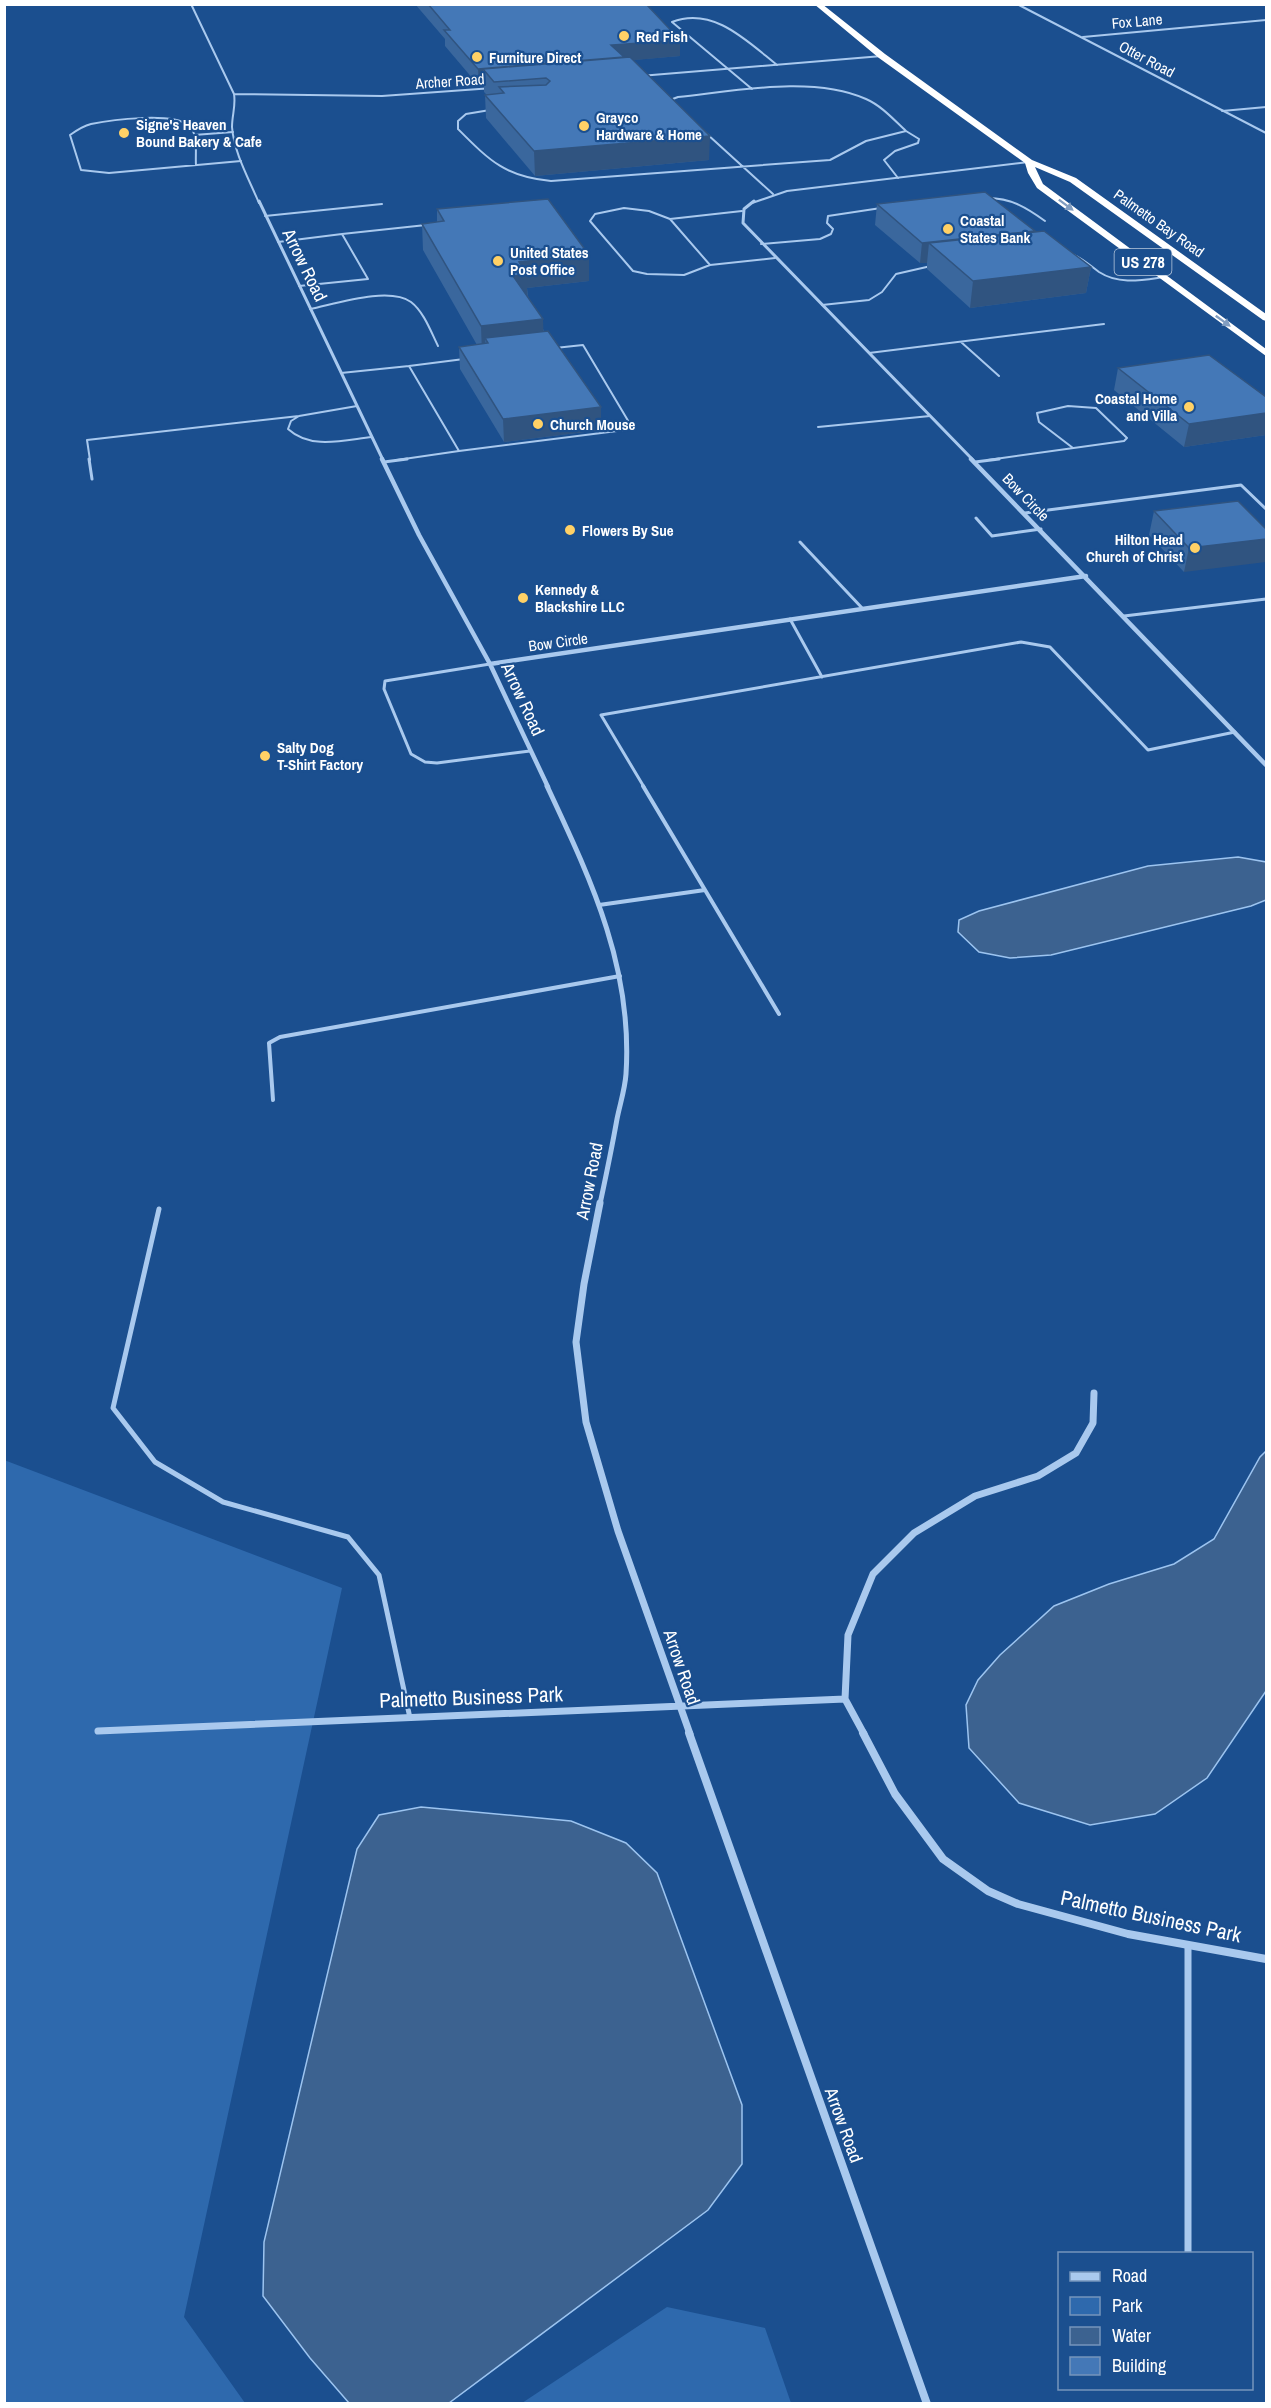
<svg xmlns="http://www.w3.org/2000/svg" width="1271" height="2408" font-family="'Archivo Narrow',sans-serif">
<rect width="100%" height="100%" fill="#1b4f8f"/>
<!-- green -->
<path fill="#2e69ad" d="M4 1460 342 1588 184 2317 245 2403H5Z
M667 2307 765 2328 791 2403H522Z"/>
<!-- water -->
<path fill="#3c6290" stroke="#9cc4f0" stroke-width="1.5" d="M1238 857 1266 862V900L1251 906 1051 955 1010 958 979 952 958 932 959 920 979 911 1148 866Z
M1266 1451V1691L1207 1778 1155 1814 1090 1825 1019 1803 969 1748 966 1705 978 1680 1000 1655 1054 1606 1109 1584 1174 1564 1214 1539 1260 1457Z
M421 1807 571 1821 626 1843 657 1873 742 2105V2164L708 2210 449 2403H349L310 2358 263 2296 264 2242 357 1849 379 1815Z"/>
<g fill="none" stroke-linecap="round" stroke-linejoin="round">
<!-- lane-far4 -->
<path stroke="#a9c9ee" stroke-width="2" d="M752 89 672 22C713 6 747 41 777 65
M490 110 466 114 458 121V129C489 160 505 177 551 181L830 160 866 141 906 131C894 120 882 106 866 99 813 75 735 91 678 97L670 100 673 102
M707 134 773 194
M194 135 233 132
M196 165C195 153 199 133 188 125 171 112 111 120 91 124 83 126 77 130 70 135L81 170 109 173 241 161
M898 178 884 160 895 151 918 143 919 139 906 131
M988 198C1011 198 1027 208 1045 221
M742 211 670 219 649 211 624 208 595 214 590 221 633 271 647 274 684 275 710 265 775 258
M265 216 382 204
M670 219 710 265
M278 242 342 234
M761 244 820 239 831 234 833 229 827 223 828 216 881 208
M1067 252C1080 256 1088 264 1099 272 1119 285 1142 280 1164 277
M299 286 368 279 342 234 426 225
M822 305 869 300 882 292 896 274 931 266
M310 309C335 304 389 286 411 302 424 312 431 332 438 346
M961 342 999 376
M869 353 1104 324
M409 366 464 359
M341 373 409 366 459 451 397 460
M357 406 299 416 291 421 288 429C311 450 344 440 372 437
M818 427 930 416
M459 451 633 429 583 345 555 348
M90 460 87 440 299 416
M988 460 1124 441 1127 438 1096 408 1068 406 1037 413 1039 422 1073 448"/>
<!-- lane-far3 -->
<path stroke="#a9c9ee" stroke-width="3" d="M89 459 92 479
M384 462 407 459
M975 462 999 459
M1025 513 1241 485 1266 509
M976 518 992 536 1041 529
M800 542 863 609
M1124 616 1266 599
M790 619 822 677
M490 664 385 681 384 689 411 754 425 762 437 763 530 751
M644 787 601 715 1021 642 1050 647 1148 750 1235 732"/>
<!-- lane-far2 -->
<path stroke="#a9c9ee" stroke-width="4" d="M643 786 779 1014
M599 905 705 890
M273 1100 269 1043 280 1037 620 976"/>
<!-- lane-far1 -->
<path stroke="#a9c9ee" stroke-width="5" d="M159 1209 113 1408 155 1462 223 1502 348 1537 379 1575 410 1718"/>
<!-- lane -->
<path stroke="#a9c9ee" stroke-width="7" d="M1188 1945V2254"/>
<!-- street-far5 -->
<path stroke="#a9c9ee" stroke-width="2" d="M191 4 234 94C236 106 232 115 232 127 234 153 249 179 259 203
M1017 4 1266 133
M1083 37 1266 20
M640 76 882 56
M234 94 382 96 493 88
M1222 111 1266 107
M752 203 787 191 1029 162"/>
<!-- street-far4 -->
<path stroke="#a9c9ee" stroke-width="3" d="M259 201 383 460
M754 201 744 209 743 223 973 460"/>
<!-- street-far3 -->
<path stroke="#a9c9ee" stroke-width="4.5" d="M382 459 419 535 490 664 548 787
M971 459 1266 765
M490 664 1086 576"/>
<!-- street-far2 -->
<path stroke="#a9c9ee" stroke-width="5" d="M547 786C591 880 633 967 626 1074 625 1089 620 1104 617 1119 612 1147 606 1176 600 1204"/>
<!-- street-far1 -->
<path stroke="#a9c9ee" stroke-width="7" d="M600 1203 584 1284 576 1342 586 1422 618 1531 690 1734
M98 1731 845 1699
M864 1734 845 1699 848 1635 873 1574 914 1533 975 1496 1038 1476 1076 1453 1093 1423 1094 1393"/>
<!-- street -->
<path stroke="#a9c9ee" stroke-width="8" d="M689 1733 927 2404
M863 1733 895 1794 943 1859 988 1891 1018 1904 1128 1934 1266 1959"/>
<!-- highway -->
<path fill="#fff" fill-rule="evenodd" d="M814 4H822L885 54 1032 160 1076 178 1266 314V321L1263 320 1070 182 1035 167 1043 184 1266 349V356L1037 188 1028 173 1025 163 879 58Z"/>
</g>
<!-- wall -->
<path fill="#3a679d" d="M415 4H646L680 40V56L632 60 709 160 535 176 486 118 485 95H487L484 92V85L479 86 445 46V39Z
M877 204 1035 231V232L1091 267 1086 293 970 308 927 269V263H920L875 225Z
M437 209 589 281 527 288 528 296 544 331 601 407V430L504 442 460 369 459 347 477 345 423 250 422 224 437 222Z
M1118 368 1266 397V435L1184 447 1114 390Z
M1238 501 1184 572 1149 535 1154 511Z"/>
<!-- shaded-wall -->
<path fill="#305480" d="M680 40V56L624 61 546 78 483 69 484 85 479 86 478 69 611 45Z
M710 136 709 160 535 176 534 151Z
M1035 231 1033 251 929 243 927 263H920L922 243Z
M589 255V281L527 288 528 302 513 276 519 262Z
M1091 267 1086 293 970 308 973 281Z
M543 319 544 346 488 343 485 338 486 353 482 354 481 326Z
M601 407V430L504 442 503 419Z
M1266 413V435L1184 447 1189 424Z
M1266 539V562L1184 572 1189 548Z"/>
<!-- building -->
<path fill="#4478b7" stroke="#305480" stroke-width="1.5" d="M428 4H646L680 40 611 45 624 57 478 69 444 30H450Z
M630 57 710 136 534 151 485 95 504 93 499 87 546 85 550 81 546 78 494 82 483 69Z
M985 192 1035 231 922 243 877 204Z
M548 199 589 255 519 262 527 275 513 276 543 319 481 326 422 224 444 221 437 209Z
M1044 231 1091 267 973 281 929 243Z
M548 331 601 407 503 419 459 347 488 343 485 338Z
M1209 355 1266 397V413L1189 424 1118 368Z
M1238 501 1266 529V539L1189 548 1154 511Z"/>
<!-- one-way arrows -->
<defs><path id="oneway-solid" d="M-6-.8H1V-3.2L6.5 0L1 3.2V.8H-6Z" transform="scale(1.5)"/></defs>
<g fill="#829ec1">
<use href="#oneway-solid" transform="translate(1066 205) rotate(37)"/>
<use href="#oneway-solid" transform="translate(1223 321) rotate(36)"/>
</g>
<!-- markers -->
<g fill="#ffd166" stroke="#1b4f8f" stroke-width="2">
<circle cx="624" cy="36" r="6"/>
<circle cx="477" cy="57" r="6"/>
<circle cx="584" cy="126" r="6"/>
<circle cx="124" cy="133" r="6"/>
<circle cx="948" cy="229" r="6"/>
<circle cx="498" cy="261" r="6"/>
<circle cx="1189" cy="407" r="6"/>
<circle cx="538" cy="424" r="6"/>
<circle cx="570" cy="530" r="6"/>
<circle cx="1195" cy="548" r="6"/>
<circle cx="523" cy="598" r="6"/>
<circle cx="265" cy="756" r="6"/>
</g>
<g text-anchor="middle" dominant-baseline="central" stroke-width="4.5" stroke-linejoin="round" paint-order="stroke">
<!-- far-street labels -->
<g font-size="15" fill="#fff" stroke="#1b4f8f">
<text transform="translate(1137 21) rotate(-5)">Fox Lane</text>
<text transform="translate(1147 59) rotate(28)">Otter Road</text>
<text transform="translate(450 81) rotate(-4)">Archer Road</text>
<text transform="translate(1159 223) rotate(35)">Palmetto Bay Road</text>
<text transform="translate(1026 497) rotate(46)">Bow Circle</text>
<text transform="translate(558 642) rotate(-8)">Bow Circle</text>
</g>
<!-- far-poi labels -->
<g font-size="15" font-weight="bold" fill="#fff" stroke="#1b4f8f" text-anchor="start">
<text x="636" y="36">Red Fish</text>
<text x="489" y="57">Furniture Direct</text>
<text x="596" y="117">Grayco<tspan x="596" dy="17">Hardware &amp; Home</tspan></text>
<text x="136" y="124">Signe's Heaven<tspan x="136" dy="17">Bound Bakery &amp; Cafe</tspan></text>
<text x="960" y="220">Coastal<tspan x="960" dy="17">States Bank</tspan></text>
<text x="510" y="252">United States<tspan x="510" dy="17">Post Office</tspan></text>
<text x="1177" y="398" text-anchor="end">Coastal Home<tspan x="1177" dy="17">and Villa</tspan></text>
<text x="550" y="424">Church Mouse</text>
<text x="582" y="530">Flowers By Sue</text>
<text x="1183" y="539" text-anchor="end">Hilton Head<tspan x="1183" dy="17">Church of Christ</tspan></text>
<text x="535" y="589">Kennedy &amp;<tspan x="535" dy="17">Blackshire LLC</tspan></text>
<text x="277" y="747">Salty Dog<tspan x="277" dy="17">T-Shirt Factory</tspan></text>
</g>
<!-- shield labels -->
<rect fill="#1b4f8f" stroke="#bbcadd" stroke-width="1.5" x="1114.5" y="249" width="57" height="26" rx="4.5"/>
<g font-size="16" font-weight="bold" fill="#fff">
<text x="1143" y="262">US 278</text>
</g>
<!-- street labels -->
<g font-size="18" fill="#fff" stroke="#1b4f8f">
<text transform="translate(305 265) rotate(64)">Arrow Road</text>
<text transform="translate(523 699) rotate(65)">Arrow Road</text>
<text transform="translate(589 1181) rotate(-79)">Arrow Road</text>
<text transform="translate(682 1667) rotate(71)">Arrow Road</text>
<text transform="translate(844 2125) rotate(70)">Arrow Road</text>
</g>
<!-- near-street labels -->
<g font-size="21" fill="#fff" stroke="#1b4f8f">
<text transform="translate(471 1697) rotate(-2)">Palmetto Business Park</text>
<text transform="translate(1151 1916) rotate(12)">Palmetto Business Park</text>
</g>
</g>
<!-- border -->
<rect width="1271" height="2408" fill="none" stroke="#ffffff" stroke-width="12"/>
<!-- legend -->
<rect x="1058" y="2252" width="195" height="138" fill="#1b4f8f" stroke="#7695bc" stroke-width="1.5"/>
<rect x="1070" y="2272" width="30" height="9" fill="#a9c9ee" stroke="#7695bc" stroke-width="1.5"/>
<text x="1112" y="2282" font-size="18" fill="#ffffff">Road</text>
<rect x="1070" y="2297" width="30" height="18" fill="#2e69ad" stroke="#7695bc" stroke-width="1.5"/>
<text x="1112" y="2312" font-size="18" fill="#ffffff">Park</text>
<rect x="1070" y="2327" width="30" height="18" fill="#3c6290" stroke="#7695bc" stroke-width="1.5"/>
<text x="1112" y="2342" font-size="18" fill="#ffffff">Water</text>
<rect x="1070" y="2357" width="30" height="18" fill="#4478b7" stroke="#7695bc" stroke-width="1.5"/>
<text x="1112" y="2372" font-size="18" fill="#ffffff">Building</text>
</svg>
